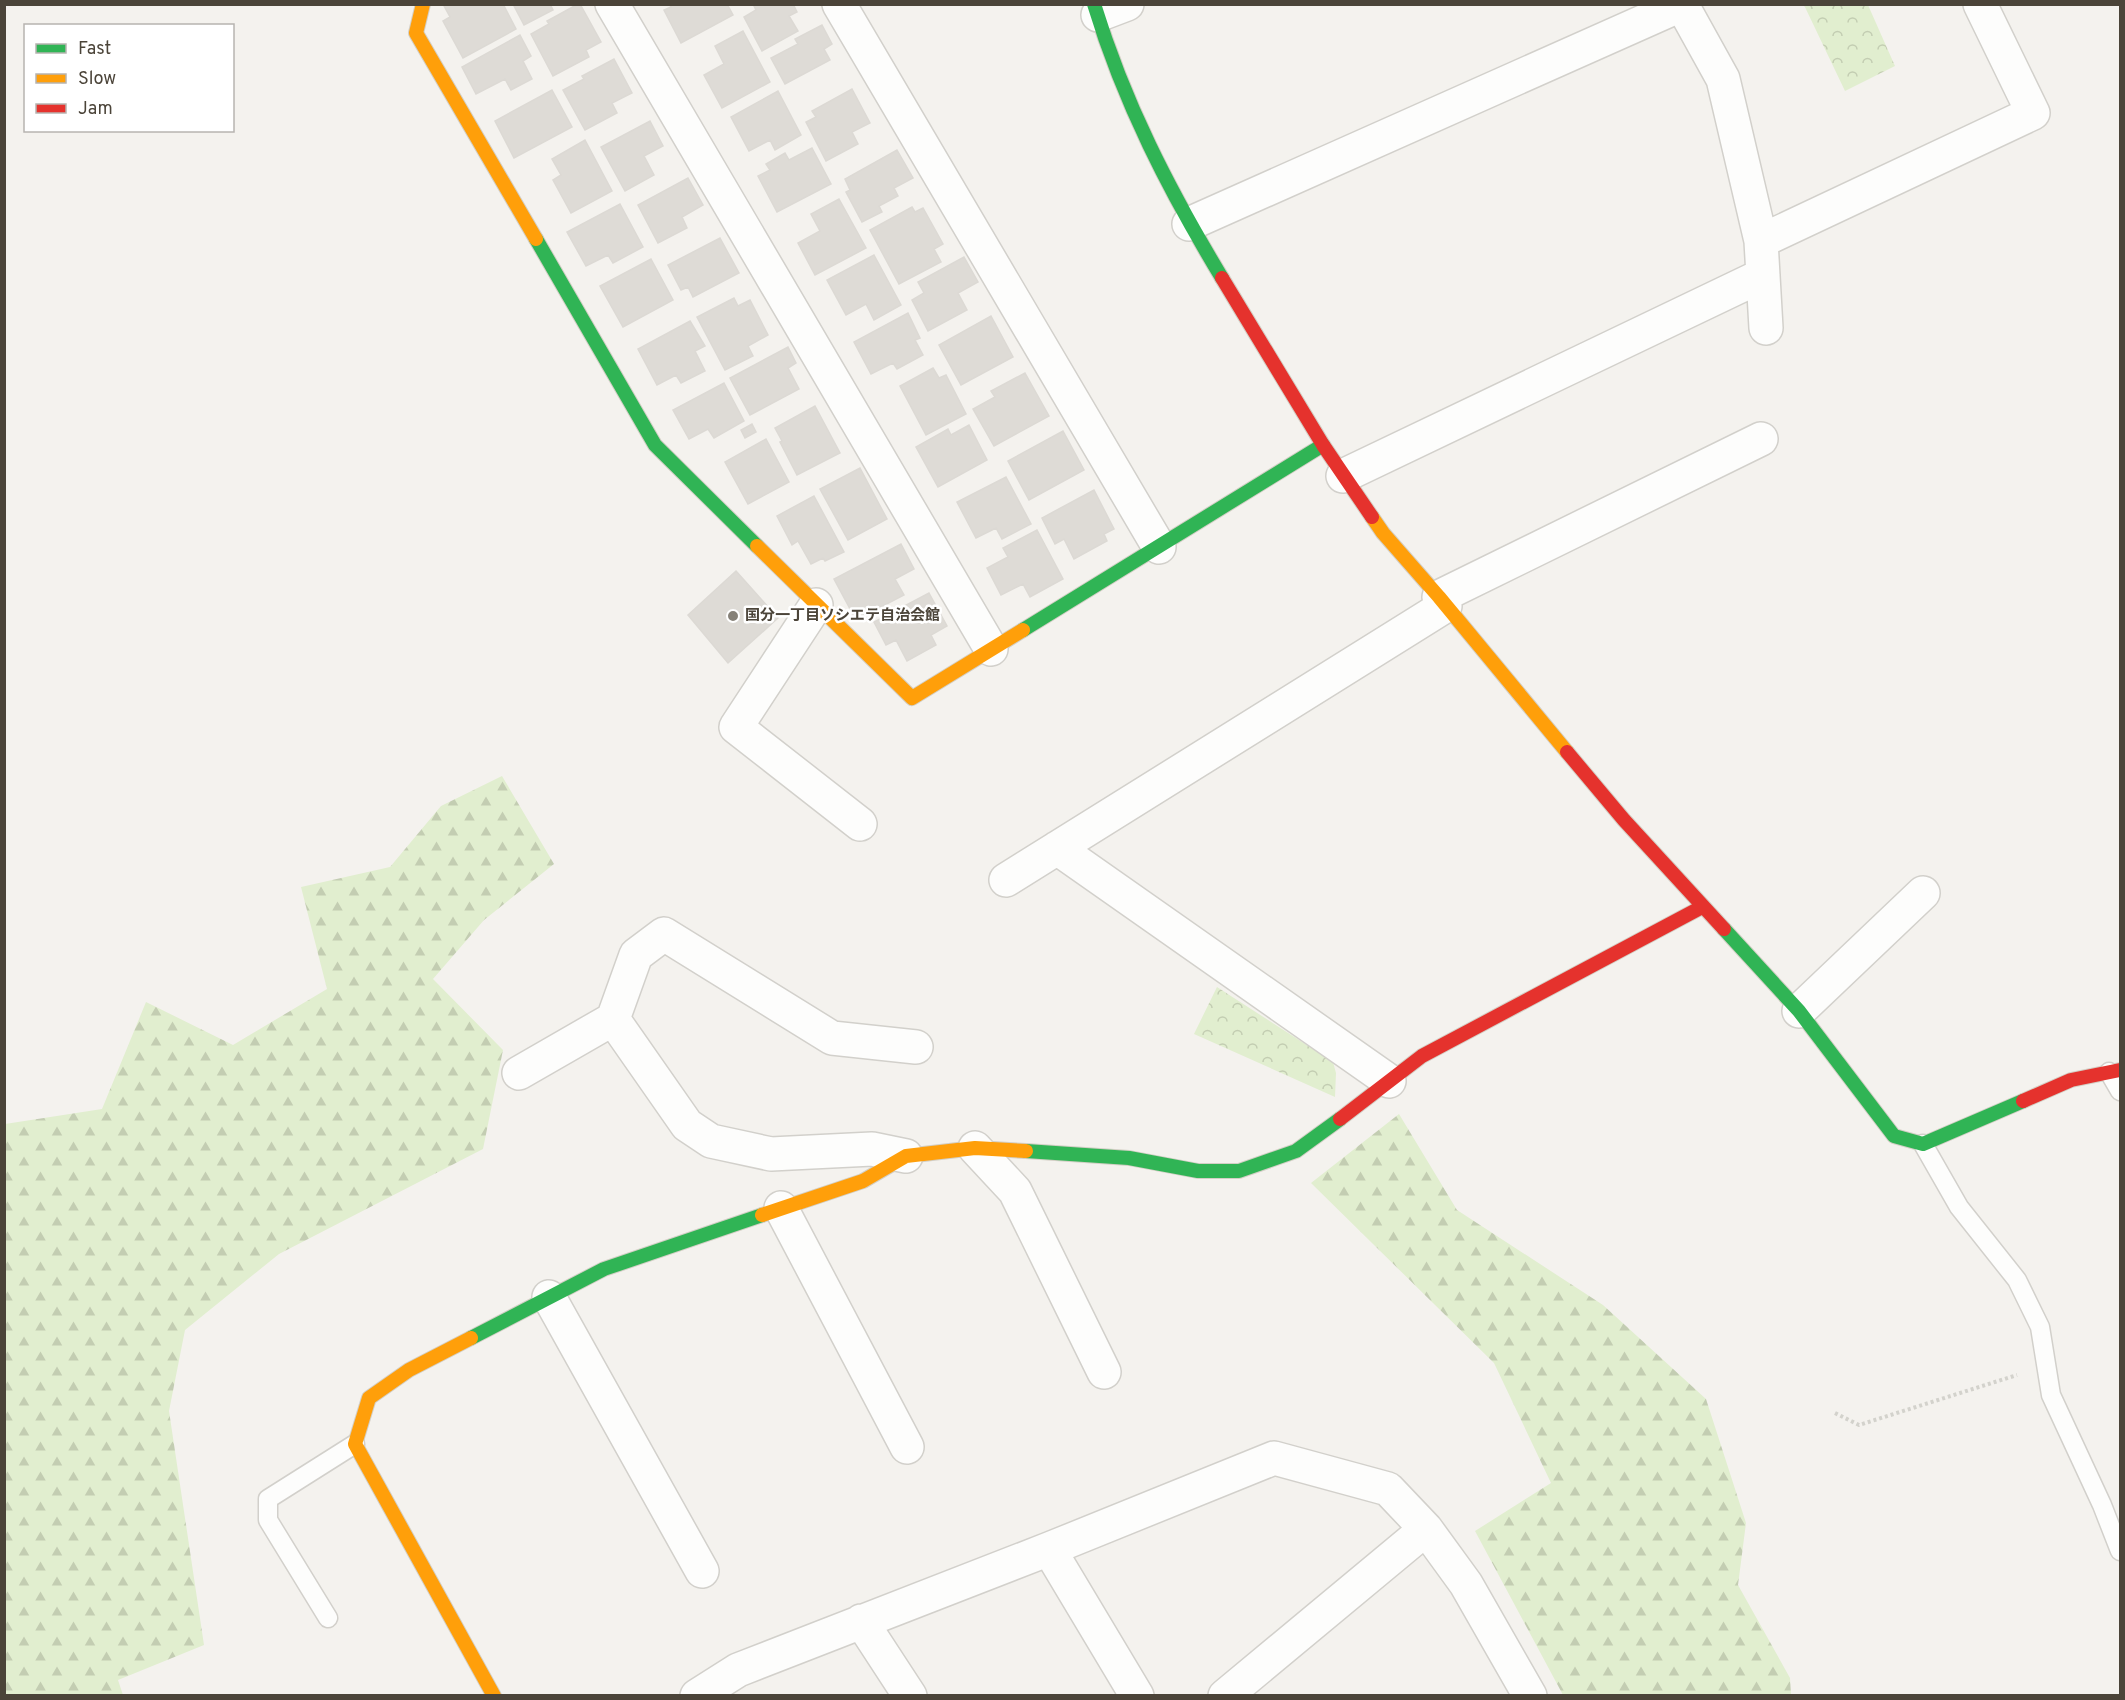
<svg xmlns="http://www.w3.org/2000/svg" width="2125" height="1700" font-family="Overpass,'Noto Sans JP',sans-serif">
<defs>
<pattern id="forest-firs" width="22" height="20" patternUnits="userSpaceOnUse" patternTransform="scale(1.5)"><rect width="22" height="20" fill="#e1eecf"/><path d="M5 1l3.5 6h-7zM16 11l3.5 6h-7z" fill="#c3cdb2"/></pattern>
<pattern id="park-crowns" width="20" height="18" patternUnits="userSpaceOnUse" patternTransform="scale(1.5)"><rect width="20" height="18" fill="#e1eecf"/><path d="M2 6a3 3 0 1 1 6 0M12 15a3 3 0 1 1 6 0" fill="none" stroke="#c3cdb2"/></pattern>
</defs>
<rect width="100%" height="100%" fill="#f4f2ee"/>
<!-- forest -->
<path fill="url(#forest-firs)" d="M502 776 554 864 484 920 433 979 503 1050 483 1149 279 1254 185 1330 169 1411 204 1645 118 1680 123 1695H5V1124L102 1109 146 1002 233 1045 327 989 301 887 390 867 441 806Z
M1399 1114 1457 1210 1603 1305 1706 1399 1746 1523 1738 1585 1790 1678 1791 1695H1563L1475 1531 1551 1483 1494 1363 1311 1183Z"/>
<!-- park -->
<path fill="url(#park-crowns)" d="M1804 5H1868L1895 66 1845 91Z
M1217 987 1333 1062 1336 1073 1335 1097 1194 1034Z"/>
<!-- building -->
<path fill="#dedbd6" stroke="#dcd9d4" stroke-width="1.5" d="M443 4H503L516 29 463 58 443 21 450 17Z
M513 4H550L553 10 524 25Z
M578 4H580L601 42 586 50 589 57 553 76 531 34 549 24 547 21Z
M669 4H727L733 15 681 43 664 10 671 7Z
M753 4H793L797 12 789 16 798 31 762 51 744 17 756 10Z
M822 25 832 44 824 49 830 60 785 84 771 58 798 44 795 39Z
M743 31 770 82 722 108 704 75 724 64 715 46Z
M520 35 531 56 523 61 532 79 511 90 505 79 476 94 462 67Z
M614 59 632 93 612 103 617 113 585 130 563 90 584 79 582 76Z
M852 89 870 123 852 132 858 144 826 161 806 122 816 117 812 111Z
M552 90 572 127 514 158 495 121Z
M778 91 801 135 775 150 770 140 749 151 731 117Z
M650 121 663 146 644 156 654 175 625 191 601 147Z
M585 140 612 191 571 213 553 180 561 175 552 159Z
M812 148 831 184 777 212 758 176 770 170 766 164 785 153 789 160Z
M897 150 913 178 894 188 898 196 879 206 882 212 862 222 846 192 850 190 845 179Z
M688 178 703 205 682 217 687 228 658 243 638 205Z
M839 199 866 248 815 275 798 243 820 231 811 214Z
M620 204 643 247 613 263 608 255 586 266 567 232Z
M912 207 915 212 923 208 943 244 934 249 941 262 899 284 870 230Z
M720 238 739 273 693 297 688 287 681 290 668 265Z
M874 255 901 305 874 320 866 304 846 315 827 280Z
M964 257 978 282 958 293 967 310 928 331 912 300 924 293 918 282Z
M651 259 673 300 623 327 600 286Z
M734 298 738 306 750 300 768 335 748 346 753 356 725 370 697 317Z
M908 313 920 338 915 340 923 355 897 369 893 363 871 374 854 342Z
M991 316 1013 357 961 385 939 345Z
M690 321 705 346 695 351 705 371 681 383 676 375 657 385 638 349Z
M788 347 796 363 788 368 799 389 750 415 730 378Z
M933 368 939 378 946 375 966 414 926 435 900 386Z
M1025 373 1049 416 994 446 973 409 995 397 991 391Z
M724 383 744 421 714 438 708 429 689 439 673 410Z
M815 406 840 453 797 475 780 442 782 441 775 428Z
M752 424 756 432 745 438 741 430Z
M969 425 987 460 938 487 916 447 948 429 951 435Z
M1063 431 1084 470 1029 500 1008 461Z
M766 439 789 482 748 504 725 462Z
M860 468 887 519 848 540 820 489Z
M1006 477 1031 524 1002 539 996 528 976 538 957 502Z
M1094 490 1114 529 1104 534 1107 541 1074 559 1064 539 1055 544 1042 518Z
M814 496 844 552 825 561 823 558 811 564 798 541 792 545 777 516Z
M1037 530 1063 579 1030 597 1023 584 1001 595 987 568 1008 557 1003 548Z
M901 544 914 569 895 579 904 595 856 620 834 579Z
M736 571 778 618 728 663 688 615Z
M929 593 947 626 931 635 936 645 907 661 896 640 886 645 874 622Z"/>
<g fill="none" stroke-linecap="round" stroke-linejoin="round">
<defs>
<path id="lane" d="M2109 1072 2120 1091
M1923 1144 1959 1207 2017 1280 2040 1327 2051 1395 2102 1505 2120 1551
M328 1618 268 1520V1499L355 1444"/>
<path id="street" d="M612 4 991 649
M839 4 1159 547
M1682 5 1723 79 1761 241 1766 328
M1098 15 1127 4
M1189 224 1683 4
M1761 241 2033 113 1980 4
M1343 476 1763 275
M1439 597 1761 439
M816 605 736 727 860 824
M1057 848 1389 1081
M1006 880 1445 606
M1799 1011 1923 893
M613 1019 687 1125 711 1141 771 1154 872 1149 906 1156
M519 1073 613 1019 636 955 664 934 832 1038 916 1047
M975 1148 1015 1191 1104 1372
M781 1208 907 1447
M549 1297 702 1571
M1049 1549 1137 1696
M861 1621 910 1696
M697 1696 738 1670 1049 1549 1274 1458 1388 1489 1426 1529 1466 1584 1530 1696
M1225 1696 1426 1529"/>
<path id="fast" d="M1094 4C1124 103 1169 190 1222 278
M536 239 655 445 757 546
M1023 630 1323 445
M1724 929 1799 1011 1894 1136 1923 1144 2023 1101
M1026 1151 1129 1158 1198 1171H1239L1296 1151 1340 1119
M471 1338 604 1269 762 1215"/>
<path id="slow" d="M423 4 416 33 536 239
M1372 517 1383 533 1439 597 1567 752
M757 546 912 698 1023 630
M762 1215 863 1181 906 1156 975 1148 1026 1151
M471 1338 409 1370 369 1398 355 1444 494 1696"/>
<path id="jam" d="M1222 278 1323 445 1372 517
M1567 752 1624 820 1724 929
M2023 1101 2071 1080 2120 1070
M1340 1119 1422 1056 1702 907"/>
</defs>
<!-- lane casing -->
<use href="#lane" stroke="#d2d0cb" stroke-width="21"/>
<!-- street casing -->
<use href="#street" stroke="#d2d0cb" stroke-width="36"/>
<!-- fast casing -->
<use href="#fast" stroke="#d3cfc5" stroke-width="16"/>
<!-- slow casing -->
<use href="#slow" stroke="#d3cfc5" stroke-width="16"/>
<!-- jam casing -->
<use href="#jam" stroke="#d3cfc5" stroke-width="16"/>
<!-- path -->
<path stroke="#d3d2cc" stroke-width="4" stroke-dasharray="3 3" stroke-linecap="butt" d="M1835 1413 1859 1425 2017 1375"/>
<!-- lane -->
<use href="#lane" stroke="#fdfdfc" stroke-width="18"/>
<!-- street -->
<use href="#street" stroke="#fdfdfc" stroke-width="33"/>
<!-- fast -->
<use href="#fast" stroke="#30b455" stroke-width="14"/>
<!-- slow -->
<use href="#slow" stroke="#ff9f0a" stroke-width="14"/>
<!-- jam -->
<use href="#jam" stroke="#e5322d" stroke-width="14"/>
</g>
<!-- markers -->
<circle fill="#868178" stroke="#fff" stroke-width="2" cx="733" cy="616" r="6"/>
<g text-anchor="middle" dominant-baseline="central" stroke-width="5" stroke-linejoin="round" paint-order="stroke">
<!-- poi labels -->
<g font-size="15" font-weight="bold" fill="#4b4439" stroke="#fff" text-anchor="start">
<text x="745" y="616">国分一丁目ソシエテ自治会館</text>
</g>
</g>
<!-- border -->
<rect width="2125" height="1700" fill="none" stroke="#4b4439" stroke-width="12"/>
<!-- legend -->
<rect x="24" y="24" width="210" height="108" fill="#ffffff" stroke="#b7b4b0" stroke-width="1.5"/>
<rect x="36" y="44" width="30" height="9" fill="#30b455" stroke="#b7b4b0" stroke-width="1.5"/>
<text x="78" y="54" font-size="18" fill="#4b4439">Fast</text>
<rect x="36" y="74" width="30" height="9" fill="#ff9f0a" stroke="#b7b4b0" stroke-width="1.5"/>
<text x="78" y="84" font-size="18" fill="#4b4439">Slow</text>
<rect x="36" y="104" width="30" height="9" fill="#e5322d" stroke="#b7b4b0" stroke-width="1.5"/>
<text x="78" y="114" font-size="18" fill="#4b4439">Jam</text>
</svg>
